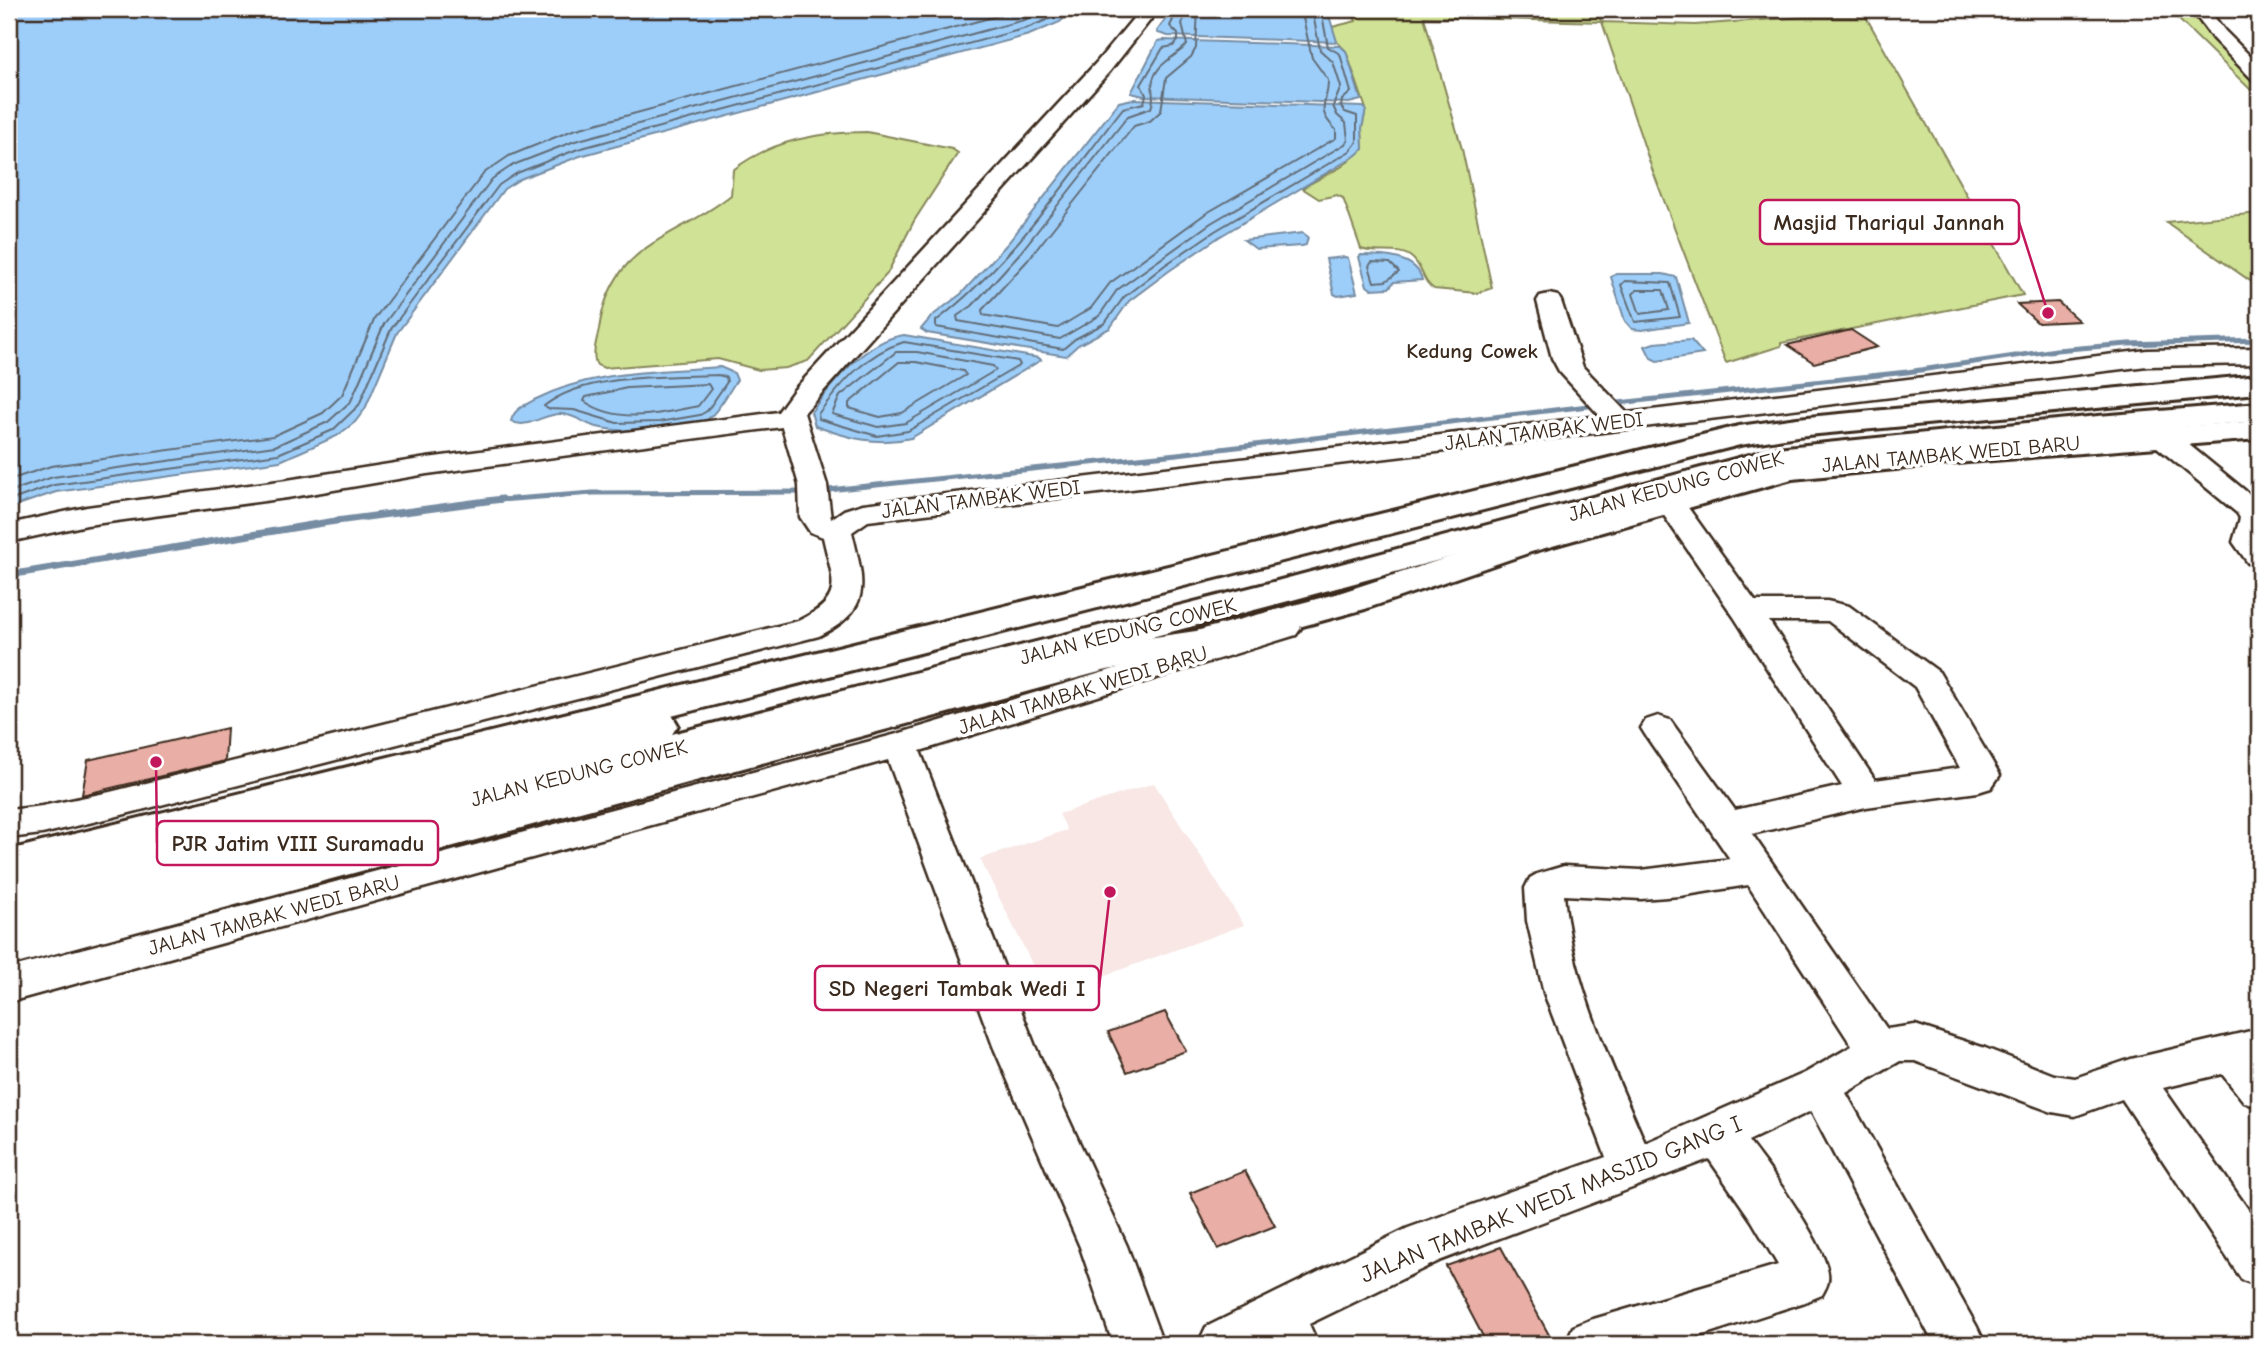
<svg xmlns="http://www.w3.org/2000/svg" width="2268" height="1353" font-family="'Comic Neue',sans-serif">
<rect width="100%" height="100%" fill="#fff"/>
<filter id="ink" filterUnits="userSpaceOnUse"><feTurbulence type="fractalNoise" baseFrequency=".0143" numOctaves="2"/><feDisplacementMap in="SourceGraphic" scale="14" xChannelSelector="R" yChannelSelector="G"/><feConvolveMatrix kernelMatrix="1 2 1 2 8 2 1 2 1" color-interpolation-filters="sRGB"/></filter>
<g filter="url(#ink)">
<!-- built -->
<path fill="#f8e7e4" d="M1154 783 1244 925 1048 996 980 859 1067 830 1059 814Z"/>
<!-- green -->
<path fill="#d0e296" stroke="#86865a" stroke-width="2" d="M1351 9H1591L1603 22 1695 25 1803 17H1866L2023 295 1781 343V346L1726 363 1652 169 1602 22 1424 17 1462 149 1492 288 1477 293 1434 289C1422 282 1423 266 1411 257 1398 247 1377 255 1361 249L1343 198 1337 195 1319 199 1302 188 1341 167 1363 149 1362 128 1366 109 1346 51 1337 42 1332 27 1356 21Z
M2202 13 2219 35 2259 75V98L2173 14Z
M867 132 952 149 958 153 914 221 887 274 808 361 786 368 759 370 718 359 604 368 597 365C591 356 597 339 599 329 612 241 674 241 731 195L733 170C772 140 819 132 867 132Z
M2259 213V287L2166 222Z"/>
<!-- water -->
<path fill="#9dcefa" stroke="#768ca2" stroke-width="2" d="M9 9H1075L1060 22 1029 35 580 156 520 179 504 189 397 333 365 409 355 422 337 436 280 461 56 492 9 508Z
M1173 9H1327L1337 42 1168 36 1158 33 1157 31Z
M1164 40 1340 46 1346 51 1361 100 1349 103 1144 96 1131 93 1158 41Z
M1133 99 1363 107 1366 109 1362 128 1363 149 1355 156 1219 237 1169 271 1129 301 1110 328 1078 345 1066 356 927 333 921 329 932 316 961 294 1008 243 1119 102Z
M1303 233 1308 237 1306 245 1302 246 1256 249 1244 240Z
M1361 255C1382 255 1417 256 1422 280L1394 282 1389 288 1371 289 1367 286 1359 257Z
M1345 257 1348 258 1357 293 1338 296 1334 294 1326 259Z
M1616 274H1663L1676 277 1689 323 1642 330 1632 329 1625 321 1611 277Z
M904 335 1039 358 1041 360 911 438C876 446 849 438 815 426L811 412C832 383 866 340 904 335Z
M1691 340 1703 354 1657 361 1651 358 1645 346 1654 343Z
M720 367 734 373 737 380C728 392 720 410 708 419 689 432 619 433 597 427 584 424 576 415 562 414 545 412 527 431 511 421 514 409 524 406 534 400 593 370 656 372 720 367Z"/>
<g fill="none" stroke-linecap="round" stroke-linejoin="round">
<!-- shore -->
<path stroke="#626c76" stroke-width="2" d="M1178 9 1170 26 1178 34V41L1173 46 1163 48 1141 85 1146 95 1144 103 1123 108C1065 182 1011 264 936 321V327L1063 349 1075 339 1105 323 1124 297 1165 265 1215 231 1350 151 1357 142V116L1345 112 1341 107 1342 100 1351 92 1340 54 1328 47 1321 9
M1187 9 1182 24 1187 45C1175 57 1153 65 1152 86 1152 95 1155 100 1151 108L1128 116 1020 253 972 306 957 316 958 321 1060 339 1099 316 1117 290 1211 223 1345 144 1348 140 1346 123 1337 115 1333 106 1341 87 1333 62 1320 50 1312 9
M1198 9 1196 48 1191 57 1166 78 1161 111 1150 121 1134 126 1028 260 982 310 983 315 1058 328 1091 308 1110 283 1205 214 1336 138V130C1313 107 1329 105 1328 80L1312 58 1301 9
M1372 262 1390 263 1399 272 1386 281 1374 282 1369 266Z
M1625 281 1670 283 1680 317 1635 322 1621 285Z
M1637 290H1663L1669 310 1640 314 1633 294Z
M904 342 1018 361 1020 365 908 431 877 436 819 419 818 414C841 384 866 353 904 342Z
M896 352H917L993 366 996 370 906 423 878 427 832 414 840 396Z
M899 362H916L963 371 966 375 902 413 880 417 849 408V403Z
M718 375 726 377 727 382 707 411 700 415 659 422 617 423 574 410 548 409 544 406C585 373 667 377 718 375Z
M708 384 711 389 698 406C660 414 619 425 584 401L586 397 627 388Z
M9 480 51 466 273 436 323 413 342 395 375 318 484 173 509 156 573 130 1023 9
M9 492 53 477 275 446 328 422 351 401 384 324 492 179 513 165 575 141 1024 20 1051 9
M9 501 54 485 278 454 333 430 359 405 391 329 499 185 517 173 578 149 1027 28 1056 16 1065 9"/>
<!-- stream-far1 -->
<path stroke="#768ca2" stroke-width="5" d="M1609 404 1907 372 2056 350 2128 344 2259 340
M819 491 1177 454 1597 405
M486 501 593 493 808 492"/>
<!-- stream -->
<path stroke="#768ca2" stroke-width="7" d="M9 575 329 522 502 499"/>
</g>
<!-- building -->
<path fill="#e9aea6" stroke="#3b2a1e" stroke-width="2" d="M2058 302 2079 321 2038 323 2017 304Z
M1851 330 1877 347 1814 363 1787 345Z
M227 728 225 761 82 795 88 760Z
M1165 1012 1186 1051 1127 1072 1108 1032Z
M1245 1171 1275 1226 1218 1249 1190 1193Z
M1501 1247 1554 1344H1487L1446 1266Z"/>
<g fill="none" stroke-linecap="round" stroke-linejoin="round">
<defs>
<path id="minor" d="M1141 9H1159L1110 71 804 413 827 485 831 519 844 510 863 504 1600 416 1559 371 1552 358 1537 301 1540 296 1549 294 1558 296 1561 301 1583 367 1627 413 2147 350 2259 348V364L2147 366 868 521 852 532C864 583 874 609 819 636L110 818 42 834 9 838V810L42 806 110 792 798 621C846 598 833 583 823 537L810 532 800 517 799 485 782 427 427 474 287 498 87 525 9 542V524L87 507 287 480 427 458 778 412 794 390 1096 63Z
M2191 9H2208L2225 31 2259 65V81L2252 79 2213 39Z
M2161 428 2171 430 2259 502V565L2248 563 2233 542 2240 518 2237 513 2151 442 2147 436 2151 430Z
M1669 492 1679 495 1755 601H1827L1849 606 1939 672 2000 775 1991 788 1978 792 1866 807 1752 834 1887 1029 1915 1025 1985 1048 2054 1075 2075 1078 2131 1059 2259 1029V1108L2244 1102 2222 1074 2163 1088 2259 1225V1286L2242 1280 2122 1099 2075 1116 2052 1112 1915 1061H1900L1846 1093 1977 1327 1985 1344H1934L1811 1111 1748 1141C1766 1164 1833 1253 1828 1280 1828 1285 1824 1291 1822 1295L1805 1302 1675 1344H1565L1573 1327 1590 1320 1778 1265 1752 1221 1709 1159 1439 1261 1309 1324 1318 1344H1198L1206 1327 1408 1228 1606 1157 1544 993 1527 921 1525 888 1530 878 1537 874 1564 866 1641 870 1730 859 1646 736 1641 728 1646 720 1658 716 1670 720 1735 810 1842 786 1734 617 1654 501 1659 495ZM1769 621H1828L1915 687 1960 768 1875 780ZM1748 885 1852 1046 1805 1073 1645 1143C1611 1063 1572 983 1564 895L1641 899 1680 896Z
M1285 618 1296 621 1301 628 1296 635 920 751 1035 1046 1127 1246 1163 1344H1113L1080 1247 993 1046 888 760 9 1002V968L897 734Z"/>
<path id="major" d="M2259 375V393L1797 436 1740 445 9 884V850L1739 426 1797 418Z
M2259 421V439L1968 462 1792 479 1531 552 1365 609 1196 655 1107 670 9 966V930L1107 644 1196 631 1339 593 1507 538 1788 460 1968 442Z"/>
<path id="highway" d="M2259 403V421L2098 434 1778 468 1296 599 9 938V873L658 711 672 715 678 725 672 734 1277 581 1776 448 2098 416Z"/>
</defs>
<!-- minor casing -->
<use href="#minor" stroke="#3b2a1e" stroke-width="5"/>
<!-- major casing -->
<use href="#major" stroke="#3b2a1e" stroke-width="6"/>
<!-- highway casing -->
<use href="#highway" stroke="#3b2a1e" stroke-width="6"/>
<!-- minor -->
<use href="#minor" fill="#fff" fill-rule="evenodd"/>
<!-- major -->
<use href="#major" fill="#fff" fill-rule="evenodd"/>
<!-- highway -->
<use href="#highway" fill="#fff" fill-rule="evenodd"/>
</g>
</g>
<g text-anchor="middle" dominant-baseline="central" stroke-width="7" stroke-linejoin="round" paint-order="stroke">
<!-- far-quarter labels -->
<g font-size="21" font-weight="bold" fill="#3b2a1e" stroke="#fff">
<text x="1472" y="351">Kedung Cowek</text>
</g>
<!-- street labels -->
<g font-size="21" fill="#3b2a1e" stroke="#fff">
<text transform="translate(1544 431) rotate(-7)">JALAN TAMBAK WEDI</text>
<text transform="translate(1951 454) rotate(-5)">JALAN TAMBAK WEDI BARU</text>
<text transform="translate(1676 486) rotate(-15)">JALAN KEDUNG COWEK</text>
<text transform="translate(981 499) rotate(-7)">JALAN TAMBAK WEDI</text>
<text transform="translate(1128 631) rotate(-14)">JALAN KEDUNG COWEK</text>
<text transform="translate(1083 690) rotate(-17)">JALAN TAMBAK WEDI BARU</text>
<text transform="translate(579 773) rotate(-14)">JALAN KEDUNG COWEK</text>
<text transform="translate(274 915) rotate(-15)">JALAN TAMBAK WEDI BARU</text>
</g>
<!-- near-street labels -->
<g font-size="24" fill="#3b2a1e" stroke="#fff">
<text transform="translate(1551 1199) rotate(-22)">JALAN TAMBAK WEDI MASJID GANG I</text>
</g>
</g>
<!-- callouts -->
<path fill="none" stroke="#c2185b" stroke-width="2.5" d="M2048 313L2019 222M156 762L157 843M1110 892L1099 988"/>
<g fill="#c2185b" stroke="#fff" stroke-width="2.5">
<circle cx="2048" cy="313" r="7"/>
<circle cx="156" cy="762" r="7"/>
<circle cx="1110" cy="892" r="7"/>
</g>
<g fill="#fff" stroke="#c2185b" stroke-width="2.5">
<rect x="1760" y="200" width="259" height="44" rx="7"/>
<rect x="157" y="821" width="281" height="44" rx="7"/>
<rect x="815" y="966" width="284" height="44" rx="7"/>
</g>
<g font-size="23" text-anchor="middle" font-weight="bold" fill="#3b2a1e">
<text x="1889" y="230">Masjid Thariqul Jannah</text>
<text x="298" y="851">PJR Jatim VIII Suramadu</text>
<text x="957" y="996">SD Negeri Tambak Wedi I</text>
</g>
<!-- margin -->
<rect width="2268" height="1353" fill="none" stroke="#fff" stroke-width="35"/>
<rect x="18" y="18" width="2233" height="1318" fill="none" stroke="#3b2a1e" stroke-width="2.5" filter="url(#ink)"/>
</svg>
